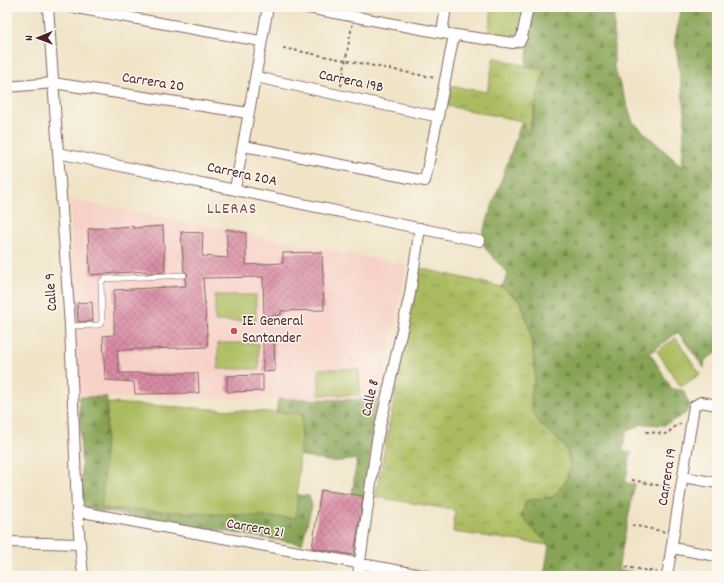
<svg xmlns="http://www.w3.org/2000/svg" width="724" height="583" font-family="Dekko,sans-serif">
<defs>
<pattern id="grass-tufts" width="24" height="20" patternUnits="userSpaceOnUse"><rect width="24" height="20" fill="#aabc5f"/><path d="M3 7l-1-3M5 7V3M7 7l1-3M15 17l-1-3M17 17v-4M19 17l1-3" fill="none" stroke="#8c984f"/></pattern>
<pattern id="forest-firs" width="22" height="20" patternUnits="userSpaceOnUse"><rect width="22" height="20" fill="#87a456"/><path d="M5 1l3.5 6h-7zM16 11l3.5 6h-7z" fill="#708547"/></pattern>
<pattern id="building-cross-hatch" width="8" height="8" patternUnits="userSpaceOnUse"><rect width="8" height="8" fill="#d98ba4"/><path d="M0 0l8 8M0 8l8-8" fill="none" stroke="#b27186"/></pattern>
</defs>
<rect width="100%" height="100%" fill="#fbf7ec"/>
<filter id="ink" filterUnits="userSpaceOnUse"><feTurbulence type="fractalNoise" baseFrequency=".025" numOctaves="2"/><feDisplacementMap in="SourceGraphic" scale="8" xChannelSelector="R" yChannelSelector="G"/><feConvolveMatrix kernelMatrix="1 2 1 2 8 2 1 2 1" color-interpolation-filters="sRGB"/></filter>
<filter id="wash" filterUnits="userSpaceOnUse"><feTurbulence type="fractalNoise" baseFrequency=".012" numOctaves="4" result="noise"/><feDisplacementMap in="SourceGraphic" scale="16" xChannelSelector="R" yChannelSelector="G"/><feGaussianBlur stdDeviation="0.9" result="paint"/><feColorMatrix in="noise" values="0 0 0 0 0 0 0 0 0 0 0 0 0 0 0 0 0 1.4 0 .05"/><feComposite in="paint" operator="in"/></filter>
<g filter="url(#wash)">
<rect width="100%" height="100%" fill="#f0e4c7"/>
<!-- built -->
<path fill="#f7d1c8" d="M69 199 407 265 378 400 79 397Z"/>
<!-- grass -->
<path fill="url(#grass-tufts)" stroke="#7a6e45" d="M494 57 544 71 527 137 522 121 447 106 452 86 487 92Z
M420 268 502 287 521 302 531 335 535 376 531 393 548 431 565 444 570 463 567 481 553 497 526 501 549 545 453 532 455 510 375 497Z"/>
<!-- forest -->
<path fill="url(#forest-firs)" stroke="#686240" d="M533 7H614V68L633 122 682 167 685 112 675 39 682 7H717V352L705 360 704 368 678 332 650 353 672 389 683 390 690 406 685 414 664 425 642 424 626 432 623 451 631 453 625 483 635 484 618 569 649 576H544L549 545 521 517 526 501 553 497C562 487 571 477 570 463 569 439 542 433 533 413 528 401 533 388 535 377 536 363 529 314 521 302 518 297 508 292 502 287L508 274 486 249 481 238 522 121 528 136 544 71 526 66Z
M79 397H107L103 508 296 518 297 495 309 496 312 505 302 544 83 508Z
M278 399 378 400 364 497 352 495 357 459 332 462 299 455 302 414 276 412Z"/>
<!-- park -->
<path fill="#aabc5f" stroke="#7a6e45" d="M492 7H525L519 39 488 36Z
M215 295H256V321H215Z
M676 338 700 374 681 387 657 351Z
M218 343H258L259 369H218Z
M319 369H359L360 395H319Z
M108 403 302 414 296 518 102 508Z"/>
<g id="blocks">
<!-- building -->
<path fill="url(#building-cross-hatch)" d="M133 226V228L163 226 165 272 146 273V271L90 275 88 229Z
M226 229 246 233V265L283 263V253L322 252 324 310 281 311V315L264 316 263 277 203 278 208 347 117 350 119 373H198L199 393 135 394 134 382 105 380 103 336 114 335V290L186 286 185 279 188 274 184 271 181 232 203 233 202 256 228 258Z
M92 302 93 321 78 322 77 303Z
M274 339 275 371 263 372V340Z
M263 375V391L227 392V376Z
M321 490 363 496 354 555 312 548Z"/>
</g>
</g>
<g filter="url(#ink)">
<use href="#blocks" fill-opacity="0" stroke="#846462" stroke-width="1"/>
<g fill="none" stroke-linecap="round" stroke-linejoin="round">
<defs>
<path id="lane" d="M70 326 99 325 102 322 101 283 104 279 184 275"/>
<path id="street" d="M48 7 70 326 77 511 83 576
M71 7 261 41
M303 7 442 33 513 43 520 41 522 37 528 7
M442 33 446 7
M256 77 439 117
M7 87 53 83 248 113
M244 146 425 181 454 35
M58 153 480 241
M235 189 268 7
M683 477 717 483
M77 511 427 576
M7 542 79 544
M672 548 717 556
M358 576 377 440 410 294 420 228
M667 576 694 406 701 402 717 405"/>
</defs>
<!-- lane casing -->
<use href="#lane" stroke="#846462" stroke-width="6"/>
<!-- street casing -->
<use href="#street" stroke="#846462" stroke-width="12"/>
<!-- path -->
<path stroke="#846462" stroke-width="2" stroke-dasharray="3 3" stroke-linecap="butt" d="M283 48 435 78
M341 86 352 25
M646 432 667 434 674 427 682 423
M632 480 672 488
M632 525 666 532
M625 567 657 572"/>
<!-- lane -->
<use href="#lane" stroke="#fff" stroke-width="5"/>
<!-- street -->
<use href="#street" stroke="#fff" stroke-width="10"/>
</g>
</g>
<!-- markers -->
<circle fill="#d1495b" stroke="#fbf7ec" stroke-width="1.5" cx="234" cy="331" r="4"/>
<g text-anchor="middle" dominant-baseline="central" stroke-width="3" stroke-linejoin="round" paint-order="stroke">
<!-- street labels -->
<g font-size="15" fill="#4a1f2b" stroke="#fbf7ec">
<text transform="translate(351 82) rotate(12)">Carrera 19B</text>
<text transform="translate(153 83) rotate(9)">Carrera 20</text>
<text transform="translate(242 175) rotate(12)">Carrera 20A</text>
<text transform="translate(52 292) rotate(-94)">Calle 9</text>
<text transform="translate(371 398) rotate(-77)">Calle 8</text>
<text transform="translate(668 477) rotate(-81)">Carrera 19</text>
<text transform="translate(255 529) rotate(10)">Carrera 21</text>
</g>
<!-- poi labels -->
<g font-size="15" fill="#4a1f2b" stroke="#fbf7ec" text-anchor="start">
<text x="242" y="322">IE. General<tspan x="242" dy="17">Santander</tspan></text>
</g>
<!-- neighbourhood labels -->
<g font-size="16" letter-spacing="1" fill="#7c4555" stroke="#fbf7ec">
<text x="232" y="209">LLERAS</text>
</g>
</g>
<!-- margin -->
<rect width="724" height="583" fill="none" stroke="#fbf7ec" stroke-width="24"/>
<!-- north arrow -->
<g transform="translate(38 38) rotate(269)" stroke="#fbf7ec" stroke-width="3" paint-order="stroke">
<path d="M0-3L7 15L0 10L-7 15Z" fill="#4a1f2b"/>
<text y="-6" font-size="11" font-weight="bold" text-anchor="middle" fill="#4a1f2b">N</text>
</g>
</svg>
